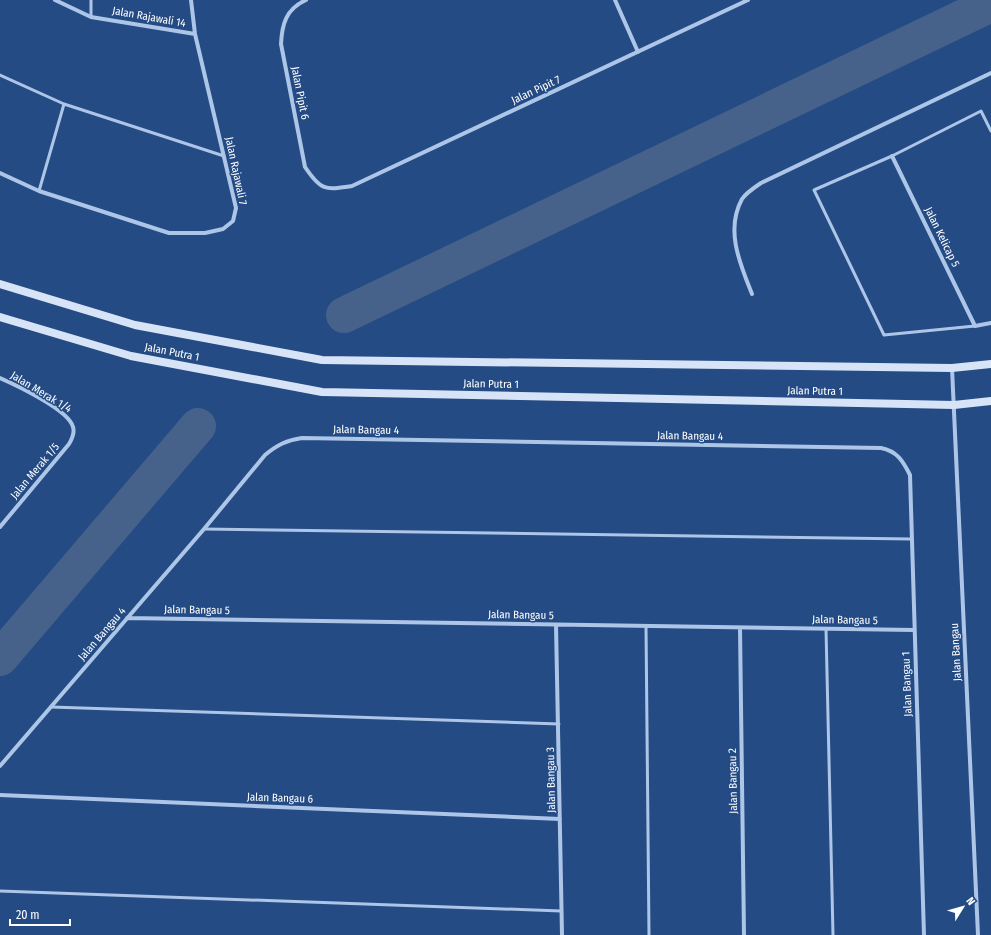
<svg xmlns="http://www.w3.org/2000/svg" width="991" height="935" font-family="'Fira Sans Condensed',sans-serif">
<rect width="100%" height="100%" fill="#244b84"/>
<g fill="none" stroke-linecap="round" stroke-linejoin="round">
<!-- river -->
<path stroke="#46628b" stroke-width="36" d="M344 315 991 4
M0 658 198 426"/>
<!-- lane -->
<path stroke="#adc6e8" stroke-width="3" d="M91 0V17
M0 75 64 104 224 156
M39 191 64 104
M975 326 884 335 814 190 892 156 981 111 991 131
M204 529 912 539
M646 626 649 935
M826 629 833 935
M51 707 559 724
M0 891 561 911"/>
<!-- street -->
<path stroke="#adc6e8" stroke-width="4" d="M55 0 91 17 195 34
M306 0C286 9 282 24 281 44L305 167C321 191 325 190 352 186L748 0
M615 0 638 52
M892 156 975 326 991 323
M0 173 39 191 169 233H205L223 229 233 221 236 208 195 34 191 0
M752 294C740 264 725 230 742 199 746 193 755 187 761 183L991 73
M952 368 978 935
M0 378C16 385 69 410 73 427 75 433 72 439 69 444L0 527
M127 618 914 630
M556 625 562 935
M740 628 744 935
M0 766 204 529 265 455C277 445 287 440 302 438L881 448C897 451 903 461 910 475L924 935
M0 795 560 819"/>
<!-- secondary -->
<path stroke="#d7e4f7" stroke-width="8" d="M0 284 135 325 322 360 952 368 991 364
M0 317 131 356 322 392 954 405 991 401"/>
</g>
<g text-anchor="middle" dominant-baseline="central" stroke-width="3" stroke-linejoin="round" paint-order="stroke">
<!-- street labels -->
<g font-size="11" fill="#fff" stroke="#244b84">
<text transform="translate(149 17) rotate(10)">Jalan Rajawali 14</text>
<text transform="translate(536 90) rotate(-25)">Jalan Pipit 7</text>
<text transform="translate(300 93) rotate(79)">Jalan Pipit 6</text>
<text transform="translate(236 171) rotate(78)">Jalan Rajawali 7</text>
<text transform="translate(942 237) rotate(64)">Jalan Kelicap 5</text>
<text transform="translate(172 352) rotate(11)">Jalan Putra 1</text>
<text transform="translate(491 384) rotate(1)">Jalan Putra 1</text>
<text transform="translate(815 391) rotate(1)">Jalan Putra 1</text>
<text transform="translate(41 392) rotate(31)">Jalan Merak 1/4</text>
<text transform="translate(366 430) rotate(1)">Jalan Bangau 4</text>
<text transform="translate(690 436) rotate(1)">Jalan Bangau 4</text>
<text transform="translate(35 471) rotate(-50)">Jalan Merak 1/5</text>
<text transform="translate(197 610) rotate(1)">Jalan Bangau 5</text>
<text transform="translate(521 615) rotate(1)">Jalan Bangau 5</text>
<text transform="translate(845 620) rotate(1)">Jalan Bangau 5</text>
<text transform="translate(102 634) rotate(-49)">Jalan Bangau 4</text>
<text transform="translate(956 652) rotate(-93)">Jalan Bangau</text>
<text transform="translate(907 684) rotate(-92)">Jalan Bangau 1</text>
<text transform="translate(551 780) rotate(-91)">Jalan Bangau 3</text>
<text transform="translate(733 781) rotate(-91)">Jalan Bangau 2</text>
<text transform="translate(280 798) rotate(2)">Jalan Bangau 6</text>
</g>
</g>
<!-- north arrow -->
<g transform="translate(963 907) rotate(53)" stroke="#244b84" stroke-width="3" paint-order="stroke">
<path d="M0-3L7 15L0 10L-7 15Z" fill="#ffffff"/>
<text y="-6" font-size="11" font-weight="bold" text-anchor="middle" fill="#ffffff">N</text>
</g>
<!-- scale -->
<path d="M10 919v6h60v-6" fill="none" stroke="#ffffff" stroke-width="2"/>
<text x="16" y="919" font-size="12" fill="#ffffff" stroke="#244b84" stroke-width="3" paint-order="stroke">20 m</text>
</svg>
